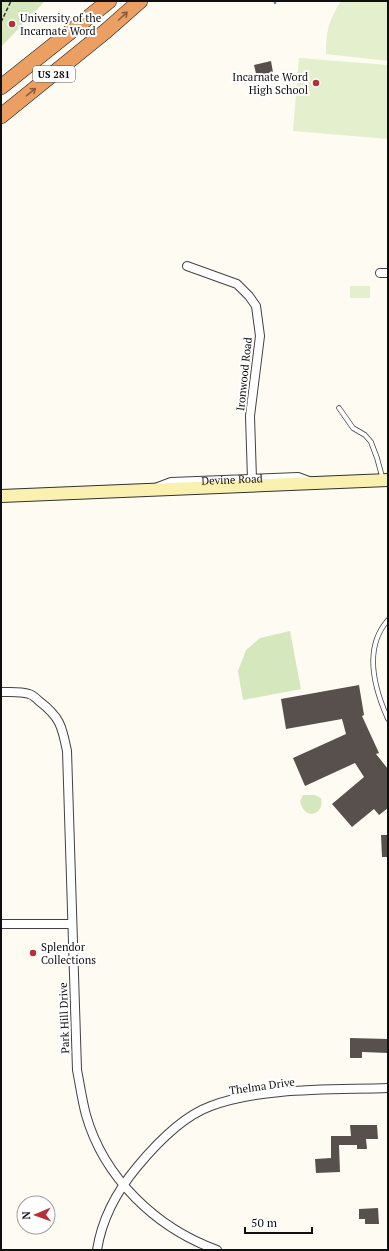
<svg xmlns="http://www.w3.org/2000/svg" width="389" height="1251" font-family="'PT Serif',serif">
<rect width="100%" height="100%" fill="#fefcf2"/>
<!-- park -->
<path fill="#d4e7bd" d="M1 1H45L1 47Z
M290 631 301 689 243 700 238 671 246 650 260 638Z
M303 795H315L321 798C325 816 304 821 300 801Z"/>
<!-- pitch -->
<path fill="#e4efce" d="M341 1H388V61L326 54C326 31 329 20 341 1Z
M299 58 388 65V139L293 131Z
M350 286H370V298H350Z"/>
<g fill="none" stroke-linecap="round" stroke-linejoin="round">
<!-- stream -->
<path stroke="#4594c6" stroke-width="2.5" d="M275 3V1"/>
</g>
<!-- building -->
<path fill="#57504c" d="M271 61 274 78 258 82 254 65Z
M359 685 364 715 362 716 379 753 376 754 388 769V808L379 815 374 809 352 827 332 804 364 777 355 763 305 786 293 758 346 734 342 719 286 729 281 699Z
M381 835H388V857H382Z
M350 1038 388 1039V1053L362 1052V1058H350Z
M350 1125H377L378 1139H366L367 1149H357V1145H339L340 1172 316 1173 315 1159 331 1158V1136H351Z
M378 1208 379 1224H365V1219H359V1209Z"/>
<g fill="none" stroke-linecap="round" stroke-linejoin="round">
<defs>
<path id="lane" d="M339 408 353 428 365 435 371 442 377 458 383 480
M388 620C363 648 374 688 388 719"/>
<g id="street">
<path d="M187 266 237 284 249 296 256 306 260 336 250 416 252 479"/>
<path d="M380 273H388"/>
<path id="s1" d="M158 487 171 482 298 477 309 481"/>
<path d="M1 692C10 692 20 691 29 694 33 695 36 698 39 701 60 717 62 726 67 751L77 1070C80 1085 82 1100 86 1115 104 1178 156 1228 217 1250"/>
<path d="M1 924H72"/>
<path d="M97 1250C102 1218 117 1191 137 1167 156 1144 183 1116 211 1106 262 1087 333 1090 388 1088"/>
</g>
<path id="secondary" d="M1 496 388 480"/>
<path id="highway" d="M1 87 109 1
M1 116 106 31 140 1"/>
</defs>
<!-- lane casing -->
<use href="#lane" stroke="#424242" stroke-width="5.5"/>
<!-- street casing -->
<use href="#street" stroke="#424242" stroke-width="10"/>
<!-- secondary casing -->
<use href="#secondary" stroke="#313131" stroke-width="14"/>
<!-- highway casing -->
<use href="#highway" stroke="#202020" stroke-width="16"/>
<!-- path -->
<path stroke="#313131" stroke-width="1.5" stroke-dasharray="4 2" stroke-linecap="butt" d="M1 22 11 1"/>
<!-- lane -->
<use href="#lane" stroke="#fff" stroke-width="4"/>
<!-- street -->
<use href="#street" stroke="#fff" stroke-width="8"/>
<!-- secondary -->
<use href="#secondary" stroke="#faf1b1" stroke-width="12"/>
<!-- highway -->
<use href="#highway" stroke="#ec9f63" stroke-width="15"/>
</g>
<!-- one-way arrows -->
<defs><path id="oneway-shaft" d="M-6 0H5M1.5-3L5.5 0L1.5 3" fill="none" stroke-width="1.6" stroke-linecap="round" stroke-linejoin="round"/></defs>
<g stroke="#895e3d">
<use href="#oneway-shaft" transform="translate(123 16) rotate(-42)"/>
<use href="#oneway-shaft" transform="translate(31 92) rotate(-39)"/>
</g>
<!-- markers -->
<g fill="#b82f37" stroke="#fff" stroke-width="1.5">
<circle cx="12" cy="24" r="4"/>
<circle cx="316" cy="83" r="4"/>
<circle cx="33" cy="953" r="4"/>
</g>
<g text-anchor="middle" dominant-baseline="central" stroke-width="4" stroke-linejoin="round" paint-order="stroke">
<!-- shield labels -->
<rect fill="#fff" stroke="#575757" stroke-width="1" x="33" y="66" width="42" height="16" rx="3"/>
<g font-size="10" font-weight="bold" fill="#0f0f0f">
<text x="54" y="74">US 281</text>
</g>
<!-- poi labels -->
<g font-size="11" fill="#0f0f0f" stroke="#fff" text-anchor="start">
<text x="20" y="18">University of the<tspan x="20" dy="13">Incarnate Word</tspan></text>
<text x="308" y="77" text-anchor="end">Incarnate Word<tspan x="308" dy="13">High School</tspan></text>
<text x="41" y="947">Splendor<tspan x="41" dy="13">Collections</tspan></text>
</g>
<!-- street labels -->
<g font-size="11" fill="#0f0f0f" stroke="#fff">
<text transform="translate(244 374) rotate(-84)">Ironwood Road</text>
<text stroke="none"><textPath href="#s1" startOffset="75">Devine Road</textPath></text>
<text transform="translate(64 1018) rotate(-92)">Park Hill Drive</text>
<text transform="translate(262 1086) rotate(-8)">Thelma Drive</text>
</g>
</g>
<!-- border -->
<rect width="389" height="1251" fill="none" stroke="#0f0f0f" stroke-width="4"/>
<!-- north arrow -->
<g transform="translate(36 1215) rotate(268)"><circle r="19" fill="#ffffff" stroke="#9f9f9f"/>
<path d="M0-3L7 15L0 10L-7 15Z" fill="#b82f37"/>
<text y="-6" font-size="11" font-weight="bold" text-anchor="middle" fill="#0f0f0f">N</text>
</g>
<!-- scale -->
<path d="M245 1227v6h67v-6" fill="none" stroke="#0f0f0f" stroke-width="2"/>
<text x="251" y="1227" font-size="12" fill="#0f0f0f" stroke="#ffffff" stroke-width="3" paint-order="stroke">50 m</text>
</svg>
